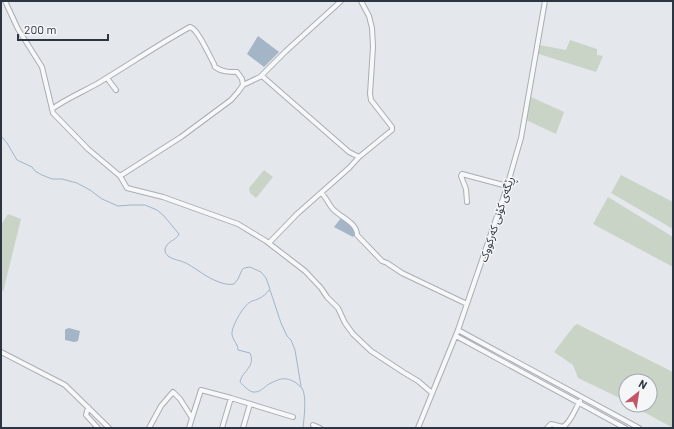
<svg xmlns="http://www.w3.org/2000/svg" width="674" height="429" font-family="Barlow,'Noto Sans Arabic',sans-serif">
<rect width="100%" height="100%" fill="#e4e7eb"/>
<!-- green -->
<path fill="#cad4c6" d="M570 40 597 49V55L603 56 596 72 539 54V45L566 50Z
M531 97 564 112 556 134 526 120Z
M264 170 273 177 256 198 250 193 249 188Z
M621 175 673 202V229L611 193Z
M608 197 673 237V267L593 224Z
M8 214 21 219 3 292 1 289V225Z
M577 324 673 372V428L631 405H650V381H626V401L578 378 573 365 554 352 574 326Z"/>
<!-- water -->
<path fill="#a3b5c7" d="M258 36 279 52 264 67 247 54Z
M341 218 357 230 353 237 334 227Z
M69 328 80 331 78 341 74 342 65 340V330L66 329Z"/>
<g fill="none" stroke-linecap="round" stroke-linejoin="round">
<!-- stream -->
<path stroke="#a3b5c7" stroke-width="1" d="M1 136 7 143 17 160 32 167 35 171 42 175 52 179H62L77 183 90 190 102 199 118 206 131 205H145L157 210 164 216 179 234C176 241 166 241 165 250 165 253 166 254 168 256 173 260 180 260 186 263 197 269 207 278 219 282 224 284 229 285 234 284L238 279 242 270 244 268 250 267 261 272 266 278 270 289C267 293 263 297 258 299 257 300 254 300 252 301 244 304 233 324 232 332 231 339 238 343 238 350L250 353C256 367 242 371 240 382 244 386 250 393 255 392 261 392 266 385 271 383 281 378 285 377 295 382 297 384 300 386 302 388 307 396 304 418 303 428
M270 290 281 323 287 336 291 340 295 350 301 386"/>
<defs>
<path id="minor" d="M5 1 18 29 42 67 53 113 88 149 120 176 127 188 163 197 238 224 266 241 305 271 321 288 327 297 338 308 345 323 353 334 371 351 403 372 418 381 432 393
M260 77 286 51 341 1
M107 78 116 90
M243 85 262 76 349 152 359 157 392 130V127L371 100 370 94 373 47 372 28 369 16 361 1
M52 109C67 98 85 91 100 82 130 64 159 44 190 27 198 29 209 55 214 64L215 67C222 72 229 72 237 72L242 79 243 85 238 92 231 100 181 137 120 176
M321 193C326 197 328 203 332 208 339 217 357 222 357 235L382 261 387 263 402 273 467 304
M467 202 466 189 461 176 462 174 507 186
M269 243 297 214 349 168 359 157
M458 330 639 428
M456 336 625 428
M1 352 65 385 109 428
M88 407 86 415 98 428
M192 418 201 390 231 398 293 417
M313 425 320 428
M149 428 161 406 173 392 180 399 192 418 189 428
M222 428 231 398
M243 428 250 404
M418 428 458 330 506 190 521 138 545 1
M547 428 551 424 563 427C571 422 575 409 580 401"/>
</defs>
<!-- minor casing -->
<use href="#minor" stroke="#a9aeb5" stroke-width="6"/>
<!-- minor -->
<use href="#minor" stroke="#f7f8f9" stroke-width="4"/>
</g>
<g text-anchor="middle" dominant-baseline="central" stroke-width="3" stroke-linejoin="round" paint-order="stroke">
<!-- street labels -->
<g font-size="11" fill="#2d3542" stroke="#f4f6f8">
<text transform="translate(496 219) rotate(-72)">ڕێگەی کۆنی کەرکووک</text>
</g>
</g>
<!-- border -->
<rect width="674" height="429" fill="none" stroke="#2d3542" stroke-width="4"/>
<!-- north arrow -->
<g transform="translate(638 393) rotate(30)"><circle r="19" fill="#f4f6f8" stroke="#a4a9af"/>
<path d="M0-3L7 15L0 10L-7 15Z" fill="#c35666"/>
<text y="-6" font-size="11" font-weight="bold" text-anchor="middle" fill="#2d3542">N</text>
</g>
<!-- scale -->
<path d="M18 34v6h90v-6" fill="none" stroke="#2d3542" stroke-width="2"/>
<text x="24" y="34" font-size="12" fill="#2d3542" stroke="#f4f6f8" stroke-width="3" paint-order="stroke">200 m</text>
</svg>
